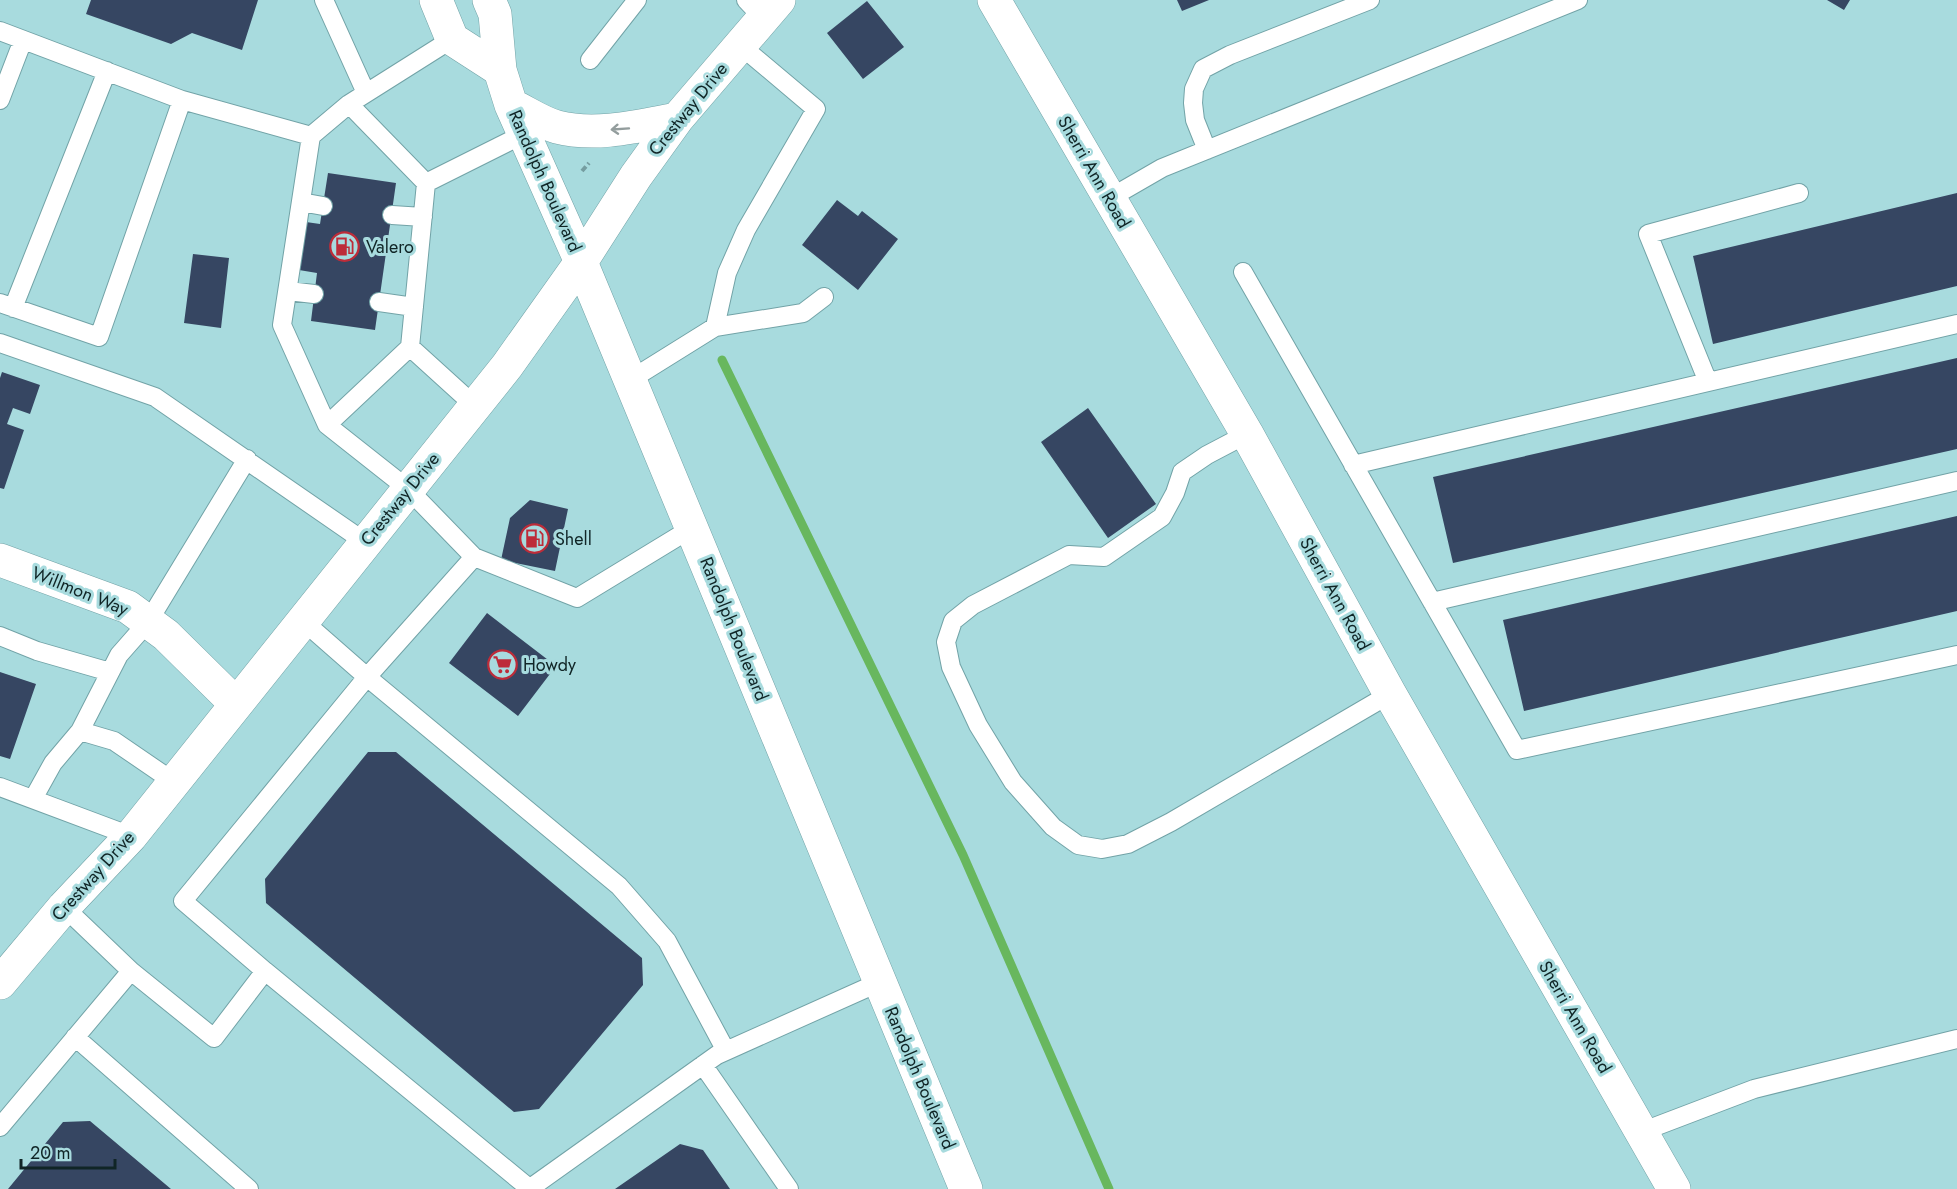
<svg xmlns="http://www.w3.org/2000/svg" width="1957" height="1189" font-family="Jost,sans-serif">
<rect width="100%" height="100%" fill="#a8dbde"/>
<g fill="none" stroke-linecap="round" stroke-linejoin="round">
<!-- stream -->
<path stroke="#68b75e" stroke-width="9" d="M722 360 963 855 1109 1189"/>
</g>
<!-- building -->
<path fill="#364662" d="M91 0H258L242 50 192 33 171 44 86 14Z
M1177 0H1209L1182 11Z
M1827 0H1850L1844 10Z
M867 1 904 47 863 79 827 33Z
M328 173 396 183 375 330 311 321 317 273 299 270 306 222 320 224Z
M1957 193V286L1713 344 1693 256Z
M837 200 858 216 862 211 898 239 858 290 802 245Z
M193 254 229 258 221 328 184 323Z
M1957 358V449L1453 563 1433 477Z
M2 372 40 385 30 414 13 408 7 424 24 430 4 489 0 488V378Z
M1088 408 1156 504 1108 538 1041 442Z
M530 500 568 509 555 571 501 560 510 518Z
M1957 516V611L1524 711 1503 620Z
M487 613 556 666 518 716 449 663Z
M0 672 36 684 10 759 0 756Z
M368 752H396L642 958 643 985 539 1109 514 1112 266 903 265 879Z
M90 1121 171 1189H8L63 1122Z
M680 1144 703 1150 730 1189H615Z"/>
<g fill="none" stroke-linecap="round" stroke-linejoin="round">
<defs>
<path id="lane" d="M324 0 366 93
M746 0 763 18
M0 31 182 100
M452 39 349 104 311 136 282 325 327 425 408 489 474 557
M590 60 637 0
M0 100 23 40
M349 104 426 183
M1207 150 1195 120 1193 103 1194 89 1203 69 1230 55 1370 0
M1110 198 1162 168 1578 0
M301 202 323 206
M392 215 423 217
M1243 272 1517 750 1957 655
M288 291 314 294
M379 302 414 307
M0 303 99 337 182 100 311 136
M13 308 107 71
M715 327 727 273 746 230 816 109 740 45
M0 343 155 397 365 542
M630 380 715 327 803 313 824 297
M1708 382 1648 234 1799 193
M475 406 410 347 426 183 524 134
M327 425 410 347
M1247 434 1207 455 1182 472 1175 493 1162 517 1104 557 1069 555 973 605 953 621 946 642 951 667 978 725 1013 782 1053 827 1078 845 1102 849 1128 844 1171 822 1390 694
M1353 465 1957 324
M1432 602 1957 481
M302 620 367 677 619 886 667 941 726 1051
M0 636 37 651 110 672
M80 731 119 655 148 622 247 459
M0 787 131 836
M33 799 53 763 80 731 114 741 174 782
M131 971 214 1038 265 971 183 901 367 677 474 557 577 598 692 528
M265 971 529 1188
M75 1037 249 1189
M703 1065 789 1189
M0 1127 131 971 64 907
M1641 1132 1754 1089 1957 1039
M529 1189 717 1055 880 982"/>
<path id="street" d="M994 0 1247 434 1390 694 1674 1189
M0 560 128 607 166 635 235 703"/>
<path id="secondary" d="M436 0 452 39 500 70
M489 0 495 14 500 70 511 105 581 262 966 1189
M511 105C526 112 542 123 557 127 596 137 639 126 677 119
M0 983 64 907 131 836 507 366 581 262 636 176 677 119 779 0"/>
</defs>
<!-- lane casing -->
<use href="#lane" stroke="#72a3a7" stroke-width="20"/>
<!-- street casing -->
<use href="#street" stroke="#72a3a7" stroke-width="34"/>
<!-- secondary casing -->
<use href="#secondary" stroke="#72a3a7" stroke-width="34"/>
<!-- path -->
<path stroke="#759da0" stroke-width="4" stroke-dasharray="6 3" stroke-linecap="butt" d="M582 171 589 163"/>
<!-- lane -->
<use href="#lane" stroke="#fff" stroke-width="18"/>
<!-- street -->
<use href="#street" stroke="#fff" stroke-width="33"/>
<!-- secondary -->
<use href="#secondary" stroke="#fff" stroke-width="33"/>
</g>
<!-- one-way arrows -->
<defs><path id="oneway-shaft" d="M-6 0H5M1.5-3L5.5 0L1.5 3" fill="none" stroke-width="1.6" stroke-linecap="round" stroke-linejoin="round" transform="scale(1.5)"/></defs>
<use stroke="#939d9d" href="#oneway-shaft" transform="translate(620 129) rotate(176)"/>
<!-- icons -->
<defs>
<symbol id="fuel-ring" viewBox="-11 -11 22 22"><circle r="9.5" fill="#a8dbde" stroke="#bd2c39" stroke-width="1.5"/><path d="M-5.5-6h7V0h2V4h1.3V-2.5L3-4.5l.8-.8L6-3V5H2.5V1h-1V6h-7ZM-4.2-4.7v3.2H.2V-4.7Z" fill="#bd2c39"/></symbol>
<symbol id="supermarket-ring" viewBox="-11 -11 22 22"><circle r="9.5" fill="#a8dbde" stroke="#bd2c39" stroke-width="1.5"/><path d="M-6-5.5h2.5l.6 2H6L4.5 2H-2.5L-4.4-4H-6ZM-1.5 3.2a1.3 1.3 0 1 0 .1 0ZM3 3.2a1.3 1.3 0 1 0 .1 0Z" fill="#bd2c39"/></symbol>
</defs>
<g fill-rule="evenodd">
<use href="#fuel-ring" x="328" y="230" width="33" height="33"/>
<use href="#fuel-ring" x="518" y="522" width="33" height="33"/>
<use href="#supermarket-ring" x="486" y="648" width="33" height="33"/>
</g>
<g text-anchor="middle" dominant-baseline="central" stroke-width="6" stroke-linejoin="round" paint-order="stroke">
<!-- street labels -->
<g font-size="18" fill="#102526" stroke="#a8dbde">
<text transform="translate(688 109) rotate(-51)">Crestway Drive</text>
<text transform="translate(1094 172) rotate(60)">Sherri Ann Road</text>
<text transform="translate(545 181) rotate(66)">Randolph Boulevard</text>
<text transform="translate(400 499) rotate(-51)">Crestway Drive</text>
<text transform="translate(80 591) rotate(22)">Willmon Way</text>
<text transform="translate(1335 594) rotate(61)">Sherri Ann Road</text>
<text transform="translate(734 629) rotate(68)">Randolph Boulevard</text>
<text transform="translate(93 876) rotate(-48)">Crestway Drive</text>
<text transform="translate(1575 1017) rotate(60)">Sherri Ann Road</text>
<text transform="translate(920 1078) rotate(67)">Randolph Boulevard</text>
</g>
<!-- poi labels -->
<g font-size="18" fill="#102526" stroke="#a8dbde" text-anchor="start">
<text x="366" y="247">Valero</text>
<text x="555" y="539">Shell</text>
<text x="523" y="665">Howdy</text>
</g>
</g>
<!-- scale -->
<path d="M21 1159v9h94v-9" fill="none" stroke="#102526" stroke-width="3"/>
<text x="30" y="1159" font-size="18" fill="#102526" stroke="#a8dbde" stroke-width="4.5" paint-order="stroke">20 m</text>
</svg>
